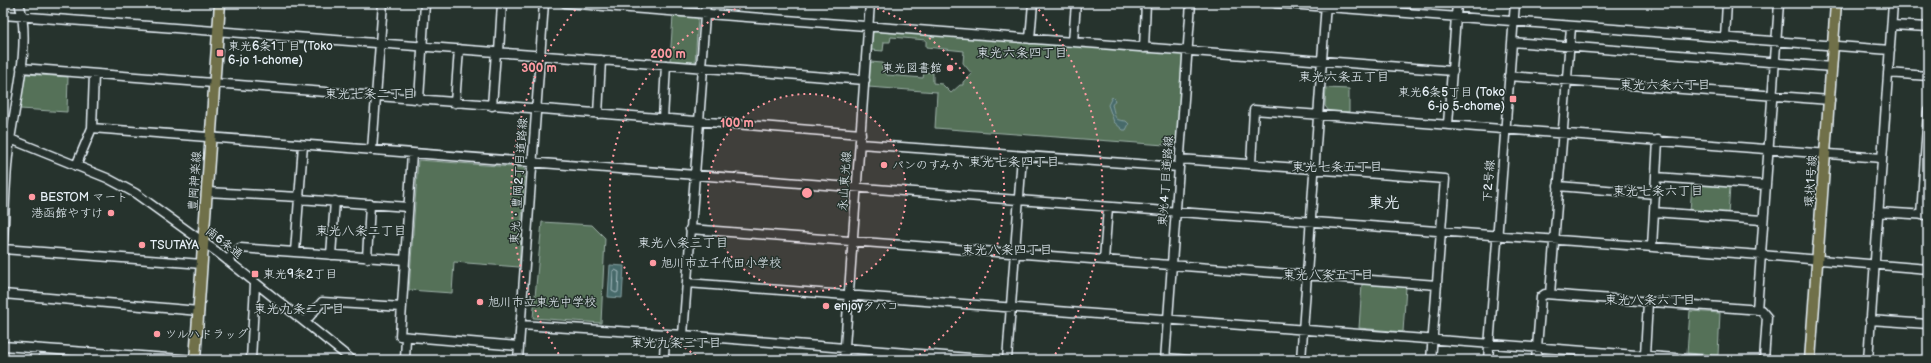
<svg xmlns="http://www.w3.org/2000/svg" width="1931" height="363" font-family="'Balsamiq Sans','Klee One',sans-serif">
<rect width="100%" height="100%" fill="#26332d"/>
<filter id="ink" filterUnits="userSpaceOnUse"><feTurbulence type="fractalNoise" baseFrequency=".025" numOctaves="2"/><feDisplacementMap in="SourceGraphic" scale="8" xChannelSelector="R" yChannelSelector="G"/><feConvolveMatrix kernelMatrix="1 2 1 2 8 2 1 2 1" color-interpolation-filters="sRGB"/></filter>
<g filter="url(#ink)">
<!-- green -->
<path fill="#547159" stroke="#9eb1a8" d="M673 16 698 18 695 63 670 61Z
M872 28 1017 42 1185 52 1178 146 935 128 937 92 868 87 870 62 883 63 882 69 887 70V75L923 78 924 72 933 73V83L942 84 951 93 960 85H963V82L972 74 963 63 964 51 926 47V40L891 37 890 42H884L883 51 871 50Z
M26 74 68 77 67 112 20 109 24 76Z
M1326 88 1349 89V112L1329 111 1325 106Z
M418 160 525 168 519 267 454 262 452 293 409 290Z
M1692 184 1730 187 1728 214 1690 212Z
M542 222 592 225 605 238 601 323 533 318Z
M1362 284 1406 287 1403 332 1359 328Z
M1690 311 1720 313 1718 355 1687 353Z"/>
<!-- water -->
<path fill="#466b6b" stroke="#87a1a3" d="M1112 97 1115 100 1112 105C1116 118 1113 120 1126 121L1129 124 1126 130H1123L1114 122 1108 105Z
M610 265 624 266 622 298 608 297Z"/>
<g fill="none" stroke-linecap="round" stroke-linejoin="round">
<!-- shore -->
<path stroke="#a7bbc0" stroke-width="1" d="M615 270 619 272 618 292 616 293 612 291 613 271Z"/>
<defs>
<path id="minor" d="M565 3 1453 71
M1275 3 1890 50
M670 11 671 3
M3 15 865 80
M1892 25 1928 27
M1725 38 1727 3
M1030 39 1033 3
M1073 42 1076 3
M1512 42 1832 67
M1144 48 1146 3
M499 52 502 3
M701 67 706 3
M21 68 861 134
M1888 73 1928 76
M1509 76 1830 100
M419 100 425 3
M455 103 459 49
M492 106 496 52
M598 114 601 60
M663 119 666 65
M1448 124 1457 3
M92 128 1018 200 1761 255 1928 269
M3 136 107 178 135 193 217 252 352 360
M860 144 1179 167
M372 150 383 3
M412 153 400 336 519 346
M1180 159 1445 179 1431 360
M1251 164 1254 110 1882 158
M76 166 92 128 94 74
M1656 177 1765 185
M1558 186 1655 194
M207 192 299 197
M299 199 408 207
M1654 212 1762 220
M1878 212 1928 215
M1921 215 1928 111
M690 229 1437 285
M3 241C5 210 5 178 9 147 14 106 32 43 19 3
M1652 247 1658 140
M3 249 202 264
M295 252 303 145
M331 255 335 201
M367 258 370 204
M227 260 240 248 405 260
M1104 260 1108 207
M687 283 1702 360
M3 294 199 311
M1550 294 1571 27
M1757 310 1779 3
M1870 320 1928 324
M305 322 322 302 402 307
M520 325 683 335 995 360
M683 335 703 68
M3 346 196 360
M1645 355 1648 302
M1165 358 1190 360
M34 360 35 348
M251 360 255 284
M405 360 406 337
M518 360 544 3
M664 360 665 334
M844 360 870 3
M1007 360 1022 156
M1165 360 1191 3
M1301 360 1326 3
M1488 360 1515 3
M1536 360 1541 297 1545 294 1761 310 1767 317 1764 360
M1868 360 1893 3"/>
<path id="major" d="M195 360 220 3
M1810 360 1836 3"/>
</defs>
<!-- minor casing -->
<use href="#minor" stroke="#e8f1f8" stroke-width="11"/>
<!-- major casing -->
<use href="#major" stroke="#e8f1f8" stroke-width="13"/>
<!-- minor -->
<use href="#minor" stroke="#26332d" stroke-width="8"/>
<!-- major -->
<use href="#major" stroke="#70704a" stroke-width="10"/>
</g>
</g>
<!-- distance rings -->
<circle cx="807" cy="193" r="99" fill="#ff9aa2" fill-opacity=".12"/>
<g fill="none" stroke="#ff9aa2" stroke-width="2" stroke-dasharray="2 4">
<circle cx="807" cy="193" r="99"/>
<path d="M701 359A197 197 0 0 1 754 3M860 3A197 197 0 0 1 913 359"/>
<path d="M562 359A296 296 0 0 1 579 5M1035 5A296 296 0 0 1 1052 359"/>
</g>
<!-- markers -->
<g fill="#ff9aa2" stroke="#26332d" stroke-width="1.5">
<rect x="216" y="49" width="8" height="8" rx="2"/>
<circle cx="950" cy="68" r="4"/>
<rect x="1509" y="95" width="8" height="8" rx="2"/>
<circle cx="884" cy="165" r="4"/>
<circle cx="32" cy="197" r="4"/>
<circle cx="111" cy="213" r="4"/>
<circle cx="142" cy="245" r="4"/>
<circle cx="653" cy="263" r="4"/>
<rect x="251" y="270" width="8" height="8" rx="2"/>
<circle cx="480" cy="302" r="4"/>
<circle cx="826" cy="306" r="4"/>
<circle cx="157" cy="334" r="4"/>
</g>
<g text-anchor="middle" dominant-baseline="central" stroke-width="3" stroke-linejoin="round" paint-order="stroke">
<!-- poi labels -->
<g font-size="12" fill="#e8f1f8" stroke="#26332d" text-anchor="start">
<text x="228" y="46">東光6条1丁目 (Toko<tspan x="228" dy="14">6-jo 1-chome)</tspan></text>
<text x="942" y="68" text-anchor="end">東光図書館</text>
<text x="1505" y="92" text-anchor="end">東光6条5丁目 (Toko<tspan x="1505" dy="14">6-jo 5-chome)</tspan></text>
<text x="892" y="165">パンのすみか</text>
<text x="40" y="197">BESTOM マート</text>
<text x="103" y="213" text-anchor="end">港函館やすけ</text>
<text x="150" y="245">TSUTAYA</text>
<text x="661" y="263">旭川市立千代田小学校</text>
<text x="263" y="274">東光9条2丁目</text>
<text x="488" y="302">旭川市立東光中学校</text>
<text x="834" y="306">enjoyタバコ</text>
<text x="165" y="334">ツルハドラッグ</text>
</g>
<!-- street labels -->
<g font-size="12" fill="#e8f1f8" stroke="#26332d">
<text transform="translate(195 181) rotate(-86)">豊岡神楽線</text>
<text transform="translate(519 181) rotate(-86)">東光・豊岡2丁目道路線</text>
<text transform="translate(845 181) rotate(-86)">永山東光線</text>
<text transform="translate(1166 181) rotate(-86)">東光4丁目道路線</text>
<text transform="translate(1489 181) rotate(-86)">下2号線</text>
<text transform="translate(1811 181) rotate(-86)">環状1号線</text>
<text transform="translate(224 243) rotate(38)">南6条通</text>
</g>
<!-- neighbourhood labels -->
<g font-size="13" fill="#e8f1f8" stroke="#26332d">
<text x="1022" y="53">東光六条四丁目</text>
<text x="1344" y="77">東光六条五丁目</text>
<text x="1665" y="85">東光六条六丁目</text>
<text x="370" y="94">東光七条二丁目</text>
<text x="1014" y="162">東光七条四丁目</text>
<text x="1337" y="167">東光七条五丁目</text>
<text x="1658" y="191">東光七条六丁目</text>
<text x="361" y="231">東光八条二丁目</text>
<text x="683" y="243">東光八条三丁目</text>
<text x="1007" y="250">東光八条四丁目</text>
<text x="1328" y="275">東光八条五丁目</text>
<text x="1650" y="300">東光八条六丁目</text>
<text x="299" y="309">東光九条二丁目</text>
<text x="676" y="343">東光九条三丁目</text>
</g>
<!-- district labels -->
<g font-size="16" font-weight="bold" fill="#e8f1f8" stroke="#26332d">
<text x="1384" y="203">東光</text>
</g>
</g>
<circle cx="807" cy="193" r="6" fill="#ff9aa2" stroke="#26332d" stroke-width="2"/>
<g font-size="12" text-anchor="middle" font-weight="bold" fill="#ff9aa2" stroke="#26332d" stroke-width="3" stroke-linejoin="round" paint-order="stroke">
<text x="668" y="58">200 m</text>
<text x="539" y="72">300 m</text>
<text x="737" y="127">100 m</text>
</g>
<!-- margin -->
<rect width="1931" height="363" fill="none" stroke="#26332d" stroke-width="16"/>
<rect x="8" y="8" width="1915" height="347" fill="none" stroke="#e8f1f8" stroke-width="1.5" filter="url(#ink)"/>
</svg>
